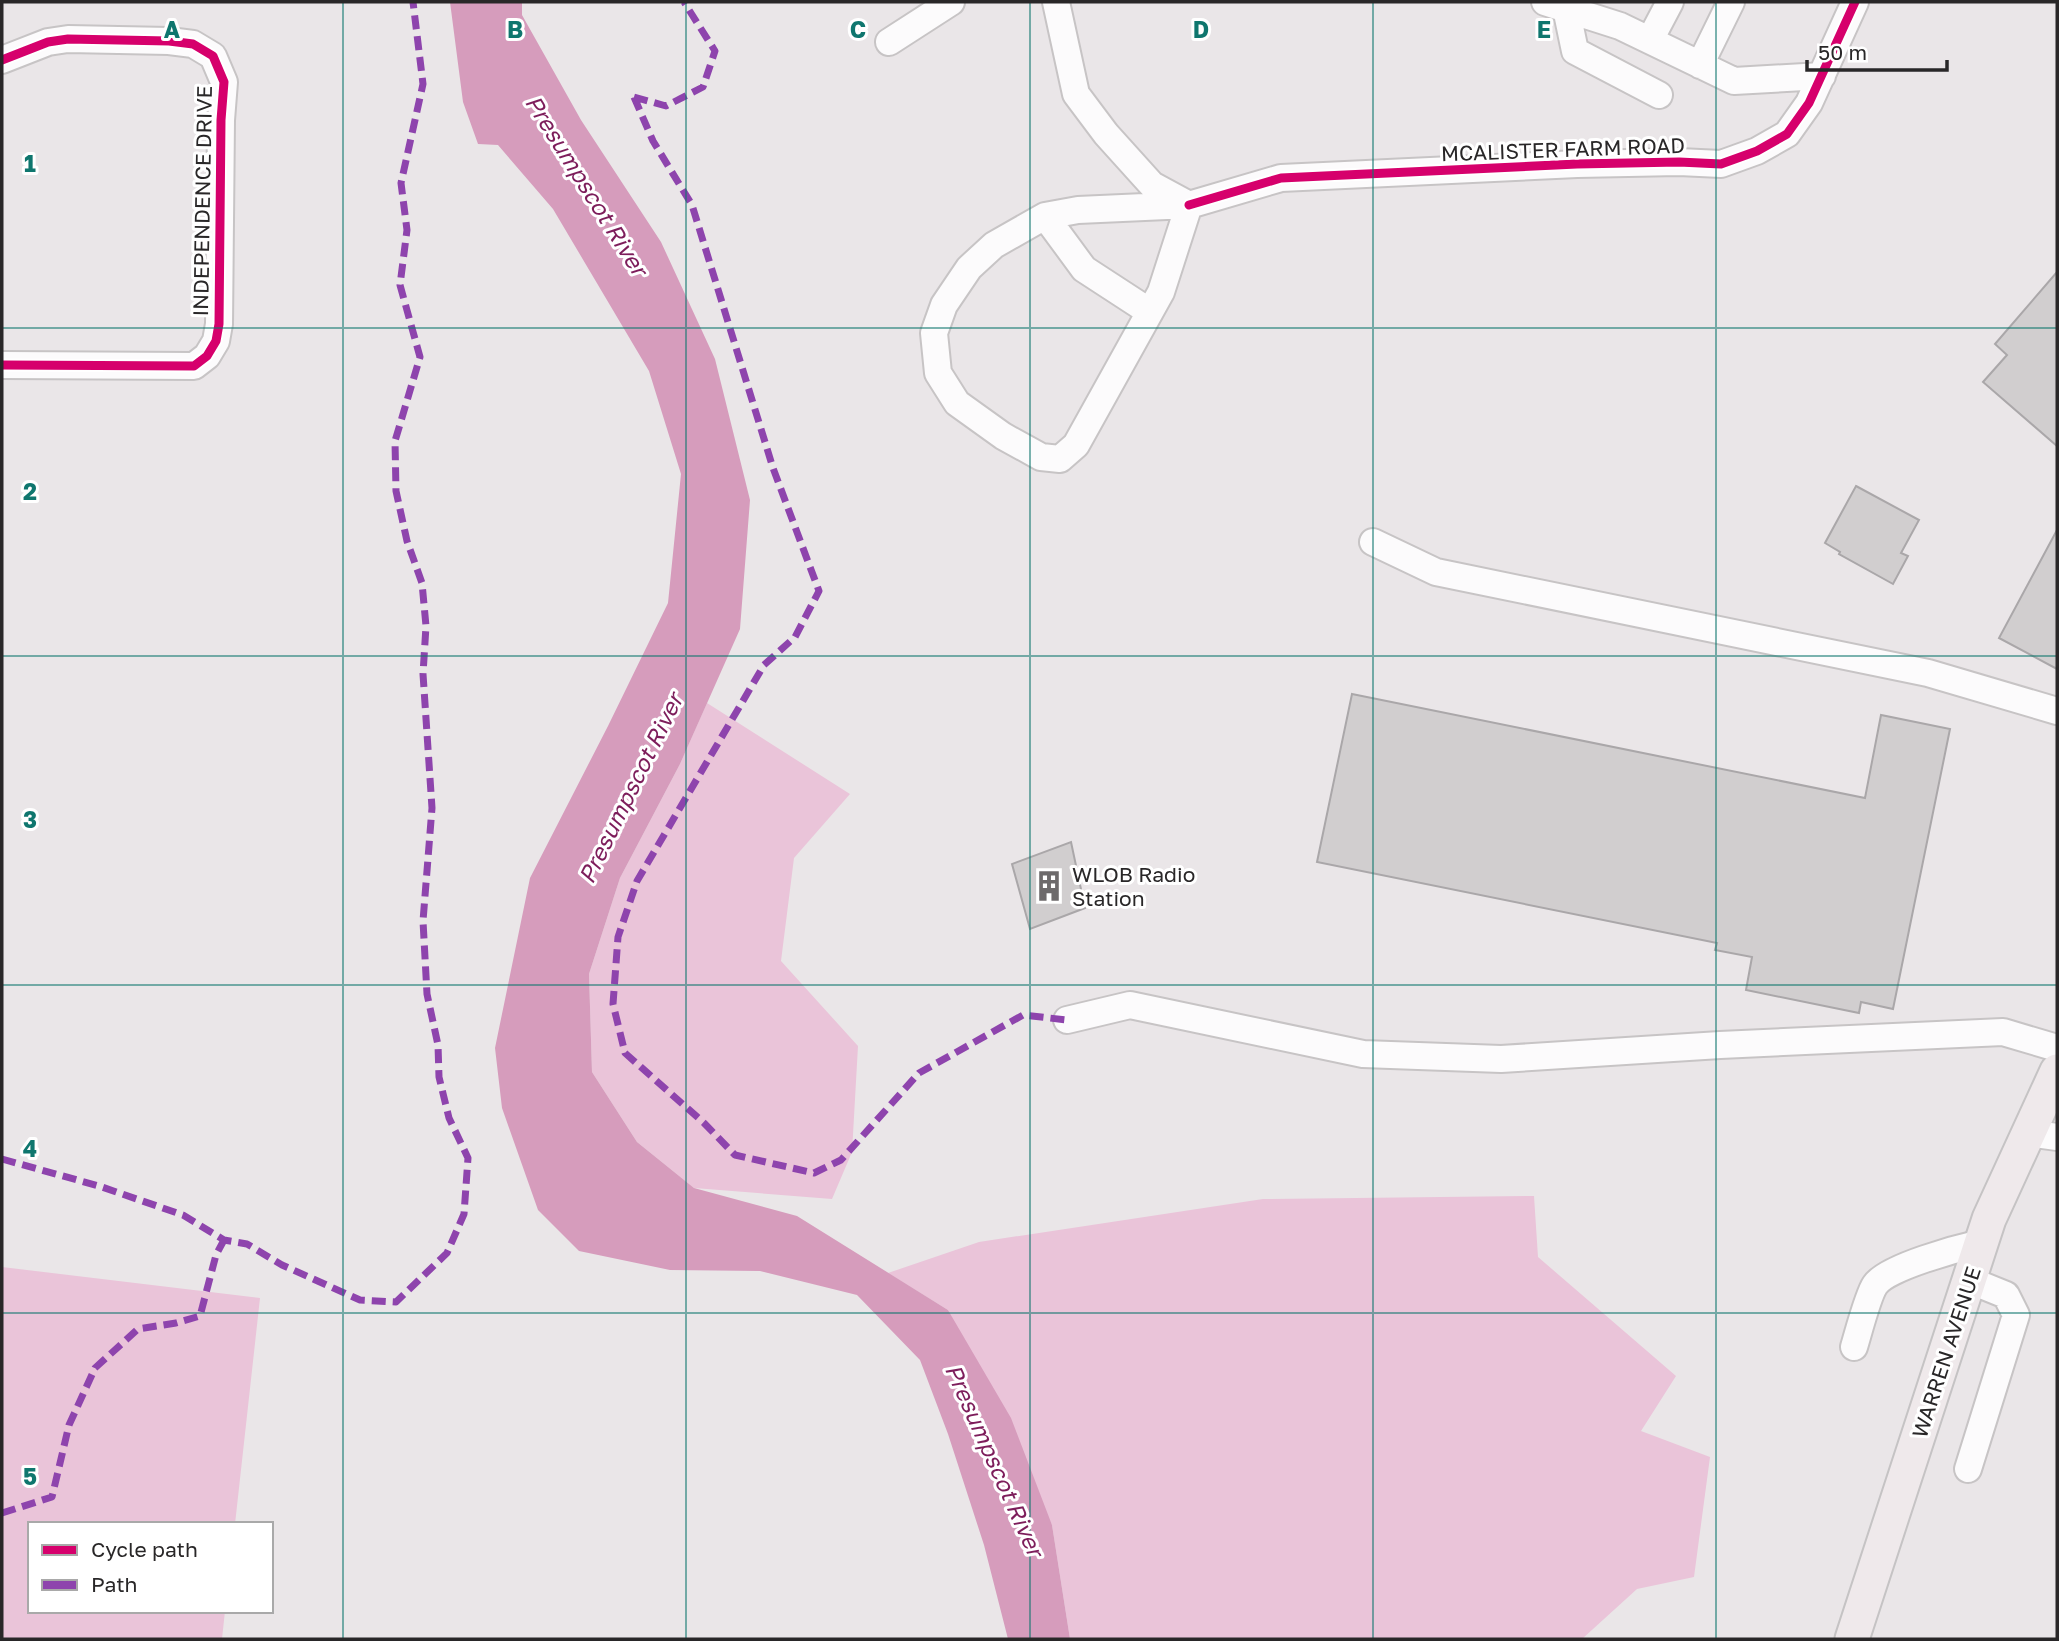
<svg xmlns="http://www.w3.org/2000/svg" width="2059" height="1641" font-family="'Golos Text',sans-serif">
<rect width="100%" height="100%" fill="#eae6e8"/>
<!-- green -->
<path fill="#eac4d9" d="M707 703 850 794 794 858 781 961 858 1046 852 1152 832 1199 694 1188 637 1142 592 1072 589 974 620 878 680 764Z
M1534 1196 1538 1257 1676 1376 1641 1431 1710 1457 1694 1577 1637 1589 1582 1639H1070L1052 1525 948 1310 888 1273 979 1242 1263 1199Z
M2 1267 260 1298 235 1524H30V1611H225L222 1639H2Z"/>
<!-- water -->
<path fill="#d69cbc" d="M450 2H522V15L581 120 661 242 715 359 750 500 740 629 680 764 620 878 589 974 592 1072 637 1142 694 1188 797 1216 948 1310 1011 1418 1052 1525 1070 1639H1008L984 1545 948 1434 920 1360 857 1295 760 1271 670 1270 579 1251 538 1210 502 1108 495 1048 530 878 608 726 668 603 681 474 649 371 553 209 498 145 478 144 463 102Z"/>
<!-- building -->
<path fill="#d1cecf" stroke="#aaa7a9" stroke-width="2" d="M2057 272V446L1983 382 2007 355 1995 344Z
M1856 486 1919 520 1901 553 1908 556 1893 584 1839 554 1840 552 1825 543Z
M2057 530V669L1999 638Z
M1352 694 1865 798 1881 715 1950 729 1893 1009 1861 1002 1859 1013 1746 990 1752 957 1715 950 1717 943 1317 862Z
M1071 842 1085 908 1030 929 1012 864Z"/>
<g fill="none" stroke-linecap="round" stroke-linejoin="round">
<defs>
<path id="minor" d="M1056 2 1076 94 1106 134 1152 185 1189 205
M1545 2 1620 26 1734 81 1822 76
M1566 8 1575 51 1659 95
M1650 40 1670 2
M889 42 951 2
M2 60 48 42 68 39 169 41 193 44 213 56 224 82 221 120 219 324 216 341 207 356 194 366 2 365
M1700 65 1731 2
M1189 205 1161 292 1076 445 1060 459 1041 457 1003 436 957 403 938 373 934 333 944 305 969 268 994 245 1045 216 1078 210 1189 205 1281 178 1577 164 1679 162 1721 164 1757 151 1787 134 1809 103 1855 2
M1045 216 1084 269 1150 312
M1373 542 1436 572 1928 673 2057 711
M1067 1020 1130 1005 1363 1054 1501 1059 1720 1045 2003 1032 2057 1048
M2028 1133 2057 1137
M1854 1347C1858 1334 1868 1295 1875 1285 1887 1267 1959 1248 1981 1243
M1968 1469 2016 1315 2006 1295 1969 1280"/>
<path id="major" d="M1852 1639 1989 1219 2057 1071"/>
</defs>
<!-- minor casing -->
<use href="#minor" stroke="#c7c4c5" stroke-width="30"/>
<!-- major casing -->
<use href="#major" stroke="#c5c3c4" stroke-width="37"/>
<!-- minor -->
<use href="#minor" stroke="#fcfbfc" stroke-width="26"/>
<!-- major -->
<use href="#major" stroke="#efe9eb" stroke-width="33"/>
<!-- quiet -->
<path stroke="#8e44ad" stroke-width="7" stroke-dasharray="14 7" stroke-linecap="butt" d="M634 97 653 141 692 205 773 468 819 591 795 637 764 665 637 881 618 937 613 1004 625 1053 704 1123 735 1155 814 1173 841 1160 919 1073 1023 1015 1067 1020
M634 97 666 106 703 87 715 51 684 2
M2 1159 99 1186 183 1215 224 1240 247 1244 282 1265 360 1300 396 1302 447 1253 464 1214 468 1158 449 1118 439 1077 438 1045 427 994 423 921 432 808 423 674 426 626 422 583 407 541 396 491 395 441 420 357 400 285 407 230 401 183 423 84 413 2
M2 1513 52 1497 69 1425 95 1368 138 1329 176 1323 200 1316 216 1255 224 1240"/>
<defs>
<path id="cycleway" d="M2 60 48 42 68 39 169 41 193 44 213 56 224 82 221 120 219 324 216 341 207 356 194 366 2 365
M1189 205 1281 178 1577 164 1679 162 1721 164 1757 151 1787 134 1809 103 1855 2"/>
</defs>
<!-- cycleway casing -->
<use href="#cycleway" stroke="#fff" stroke-width="13"/>
<!-- cycleway -->
<use href="#cycleway" stroke="#d6006c" stroke-width="9"/>
</g>
<!-- grid -->
<path fill="none" stroke="#0f766e" stroke-width="2" stroke-opacity="0.55" d="M343 2V1639M686 2V1639M1030 2V1639M1373 2V1639M1716 2V1639M2 328H2057M2 656H2057M2 985H2057M2 1313H2057"/>
<!-- icons -->
<defs>
<symbol id="building-bare" viewBox="-9 -9 18 18"><path d="M-4-6H4V6H1V3H-1V6H-4ZM-2.5-4.3h1.7v1.8h-1.7ZM.8-4.3h1.7v1.8H.8ZM-2.5-1h1.7V.8h-1.7ZM.8-1h1.7V.8H.8Z" fill="#6d6a6b" stroke="#fff" stroke-width="2.5" paint-order="stroke"/></symbol>
</defs>
<g fill-rule="evenodd">
<use href="#building-bare" x="1027" y="864" width="44" height="44"/>
</g>
<g text-anchor="middle" dominant-baseline="central" stroke-width="6" stroke-linejoin="round" paint-order="stroke">
<!-- street labels -->
<g font-size="21" fill="#292728" stroke="#fff">
<text transform="translate(1563 149) rotate(-2)">MCALISTER FARM ROAD</text>
<text transform="translate(202 201) rotate(-89)">INDEPENDENCE DRIVE</text>
<text transform="translate(1946 1352) rotate(-72)">WARREN AVENUE</text>
</g>
<!-- poi labels -->
<g font-size="21" fill="#292728" stroke="#fff" text-anchor="start">
<text x="1072" y="874">WLOB Radio<tspan x="1072" dy="24">Station</tspan></text>
</g>
<!-- water labels -->
<g font-size="23" font-style="italic" fill="#7d1d5b" stroke="#fff">
<text transform="translate(587 185) rotate(58)">Presumpscot River</text>
<text transform="translate(630 788) rotate(-64)">Presumpscot River</text>
<text transform="translate(995 1460) rotate(66)">Presumpscot River</text>
</g>
</g>
<g font-size="23" text-anchor="middle" font-weight="bold" fill="#0f766e" stroke="#fff" stroke-width="6" stroke-linejoin="round" paint-order="stroke">
<text x="172" y="38">A</text>
<text x="515" y="38">B</text>
<text x="858" y="38">C</text>
<text x="1201" y="38">D</text>
<text x="1544" y="38">E</text>
<text x="30" y="172">1</text>
<text x="30" y="500">2</text>
<text x="30" y="828">3</text>
<text x="30" y="1157">4</text>
<text x="30" y="1485">5</text>
</g>
<!-- border -->
<rect width="2059" height="1641" fill="none" stroke="#292728" stroke-width="7"/>
<!-- legend -->
<rect x="28" y="1522" width="245" height="91" fill="#ffffff" stroke="#a9a9a9" stroke-width="2"/>
<rect x="42" y="1545" width="35" height="10" fill="#d6006c" stroke="#a9a9a9" stroke-width="2"/>
<text x="91" y="1557" font-size="21" fill="#292728">Cycle path</text>
<rect x="42" y="1580" width="35" height="10" fill="#8e44ad" stroke="#a9a9a9" stroke-width="2"/>
<text x="91" y="1592" font-size="21" fill="#292728">Path</text>
<!-- scale -->
<path d="M1807 60v10h140v-10" fill="none" stroke="#292728" stroke-width="3.5"/>
<text x="1818" y="60" font-size="21" fill="#292728" stroke="#ffffff" stroke-width="5" paint-order="stroke">50 m</text>
</svg>
